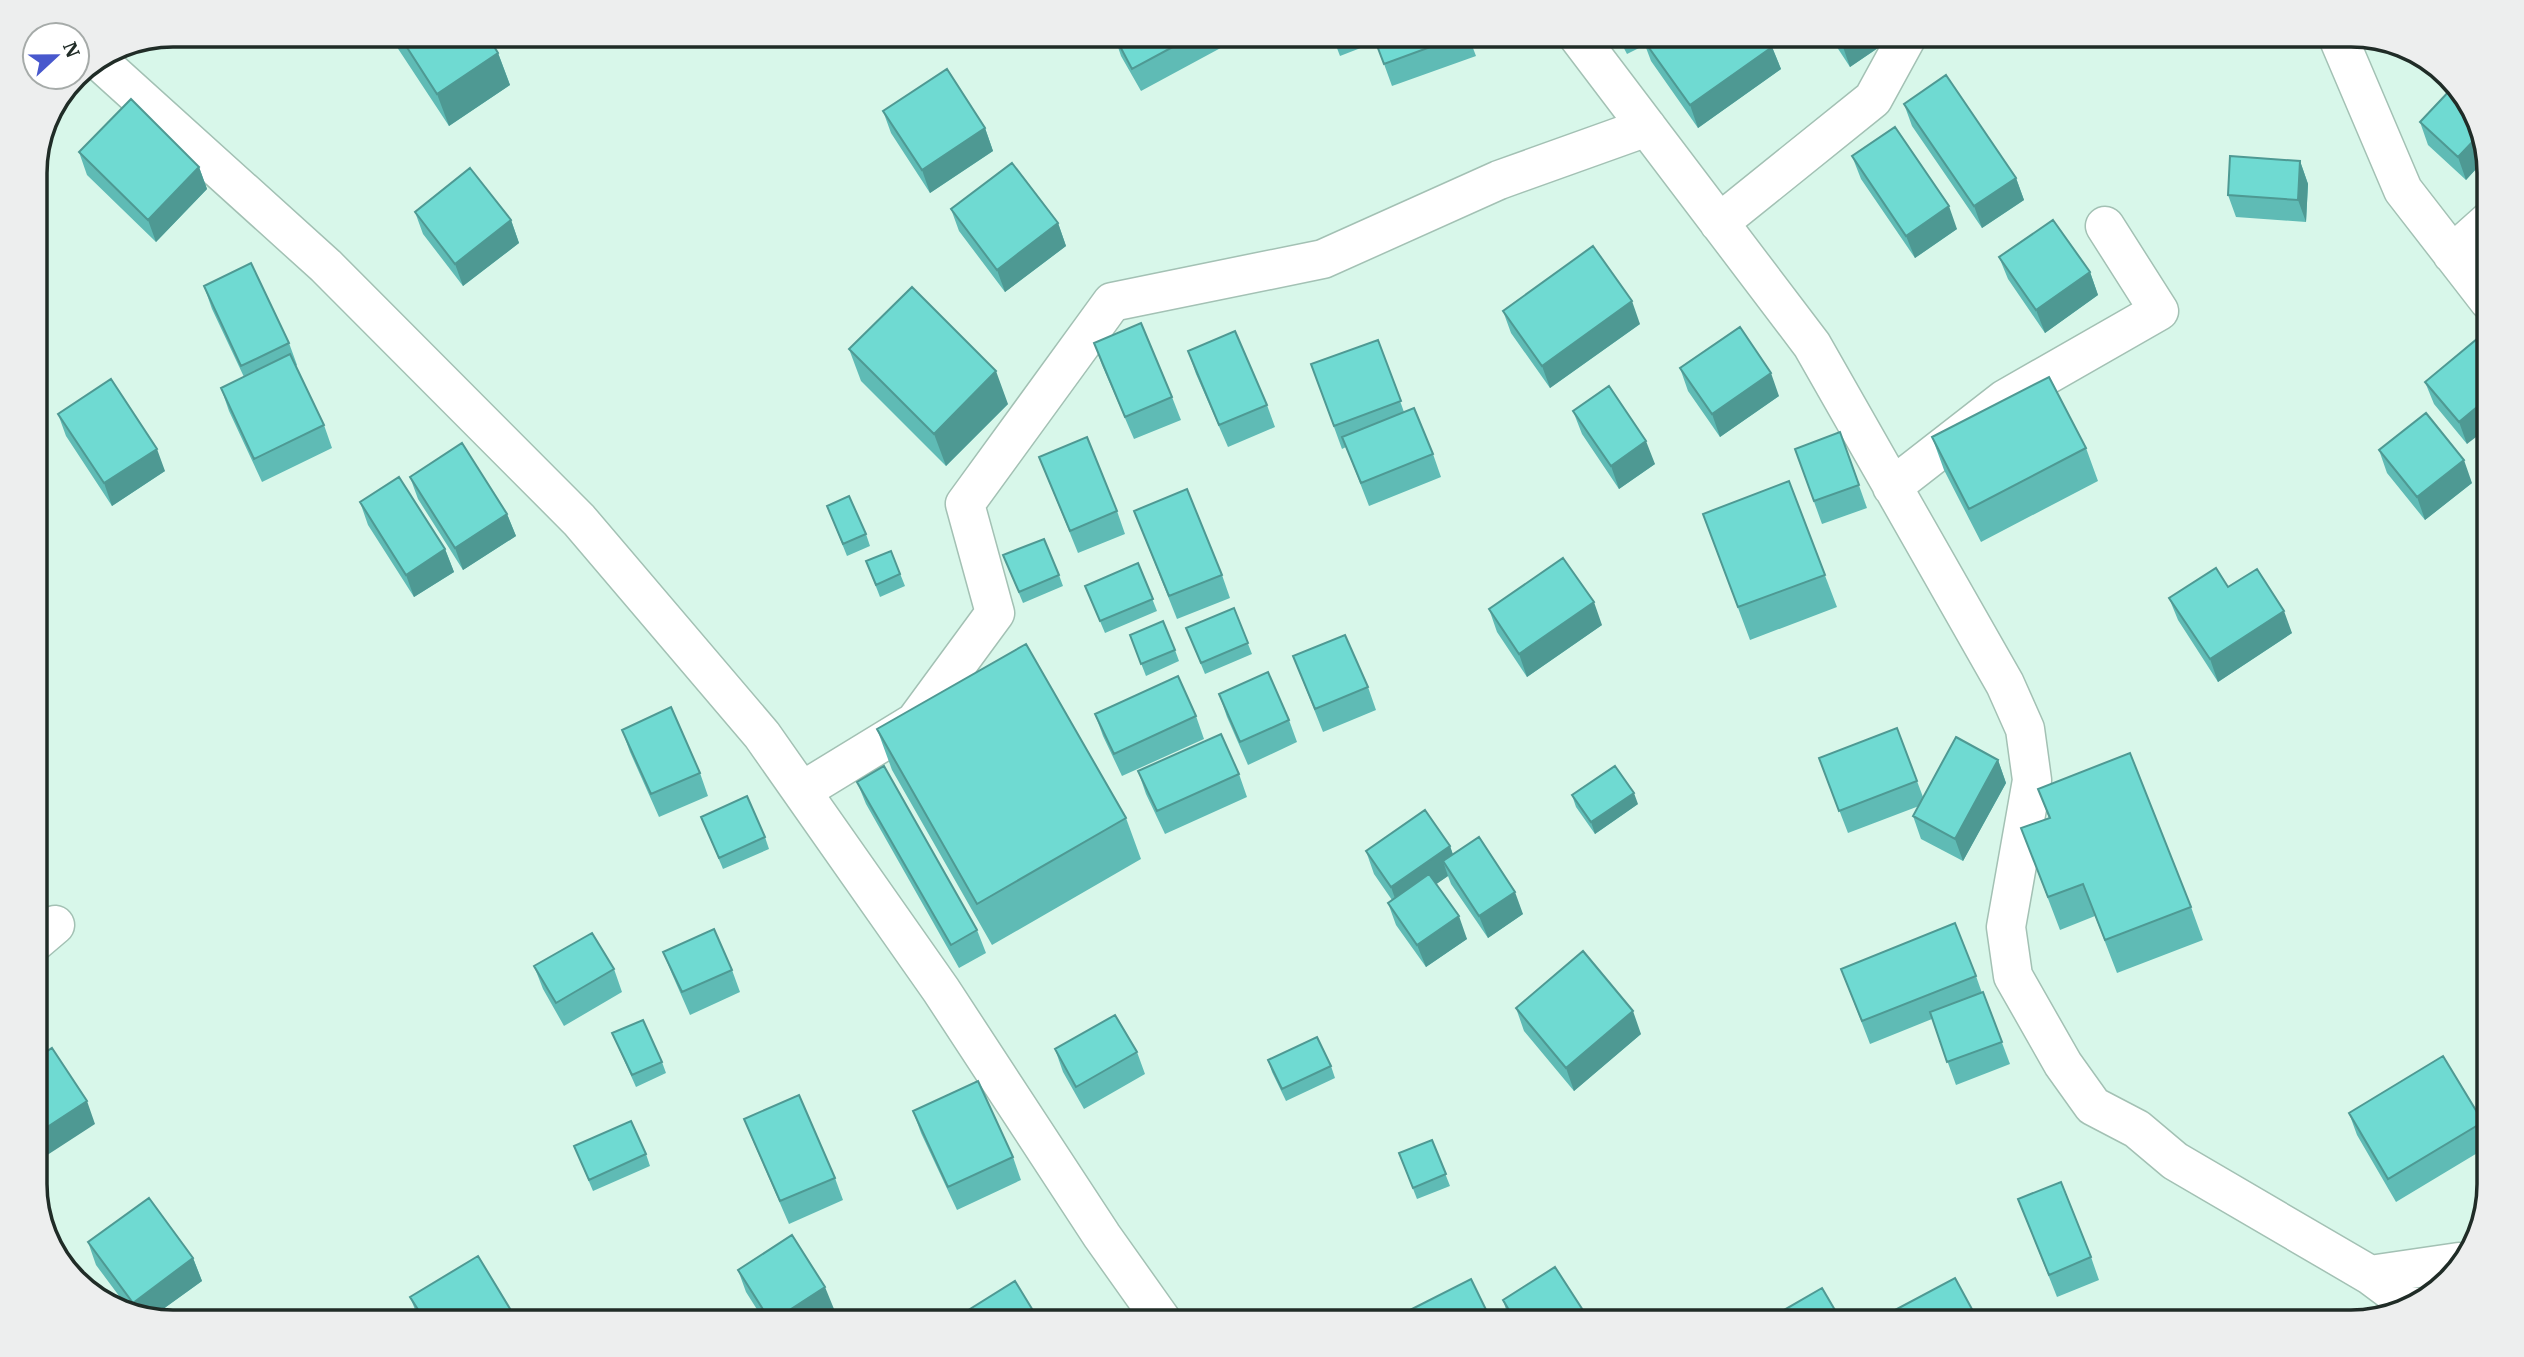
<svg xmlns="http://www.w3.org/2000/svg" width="2524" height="1357" font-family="'IBM Plex Serif',serif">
<rect width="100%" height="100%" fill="#d8f7ea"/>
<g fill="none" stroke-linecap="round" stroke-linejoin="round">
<defs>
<path id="street" d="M1577 35 1812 345 2005 684 2025 729 2032 780 2006 927 2013 976 2063 1064 2093 1106 2137 1129 2175 1161 2370 1275
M2337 35 2403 190 2489 301
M98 60 326 266 579 520 762 735 941 990 1102 1236 1163 1322
M1719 223 1873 99 1908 35
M2452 254 2489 221
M1892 487 2005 399 2159 311 2105 226
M802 791 915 722 995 613 965 504 1112 302 1323 259 1499 180 1647 127
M35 942 55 925
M2409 1304 2370 1275 2459 1262"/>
</defs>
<!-- street casing -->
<use href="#street" stroke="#a3c1b4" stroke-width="41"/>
<!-- street -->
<use href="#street" stroke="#fff" stroke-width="38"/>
</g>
<!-- wall -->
<path fill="#5fbbb5" d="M389 35H487L498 53 510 85 449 126Z
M1114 35H1225L1228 44 1141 91 1121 56Z
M1332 35H1468L1476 56 1392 86 1376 42 1340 56Z
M1617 35H1764L1772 47 1781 69 1698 128 1651 61 1645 45 1627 54Z
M1829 35H1897L1850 67Z
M2466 97 2486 158 2466 180 2428 145 2420 122Z
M1904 104 2016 178 2024 200 1982 228 1912 126Z
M883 111 985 128 993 151 930 193 891 133Z
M79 152 199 167 207 189 156 242 87 175Z
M1852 156 1957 229 1915 258 1861 179Z
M2300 161 2308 184 2306 222 2236 217 2228 195Z
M951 209 1058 223 1066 246 1005 292 959 231Z
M415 212 511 220 519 243 463 286 423 234Z
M1999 257 2090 272 2098 295 2045 333 2008 279Z
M204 286 289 343 297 365 296 366 324 425 332 448 262 482 229 411 221 388 244 377 212 309Z
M1503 311 1640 324 1550 388 1511 333Z
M2489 329 2467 444 2434 404 2425 382Z
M1378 340 1404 412 1433 454 1441 477 1369 506 1346 447 1342 449 1311 364Z
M1094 343 1172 397 1181 420 1134 439 1102 365Z
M849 349 1008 404 946 466 861 381Z
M1188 351 1267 405 1275 427 1228 447 1196 374Z
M1680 368 1779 396 1720 437 1688 391Z
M1573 411 1655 464 1619 489 1582 434Z
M58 414 165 471 112 506 66 436Z
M1840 432 1867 508 1822 524 1795 449Z
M1932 437 2086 448 2098 481 1981 542 1944 470Z
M2379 450 2472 483 2425 520 2387 473Z
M1039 457 1117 511 1125 534 1078 553Z
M410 477 507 514 516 536 463 570 418 499Z
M1789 481 1837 607 1750 640 1703 514Z
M360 502 445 549 454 572 414 597 368 525Z
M827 506 866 534 870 546 847 556Z
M1134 511 1222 575 1230 598 1177 619Z
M891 551 905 586 880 597 866 561Z
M1003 555 1059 575 1063 586 1023 603Z
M1138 563 1157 611 1105 633 1085 586Z
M2228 587 2292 633 2218 682 2178 620 2169 598Z
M1234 608 1252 654 1205 674 1186 628Z
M1489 609 1602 625 1527 677 1497 632Z
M1130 635 1175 650 1179 661 1146 676Z
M1293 656 1368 687 1376 710 1323 732Z
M1219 694 1289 720 1297 742 1248 765 1227 717Z
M1095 714 1196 716 1204 739 1122 776 1103 736Z
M1897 728 1923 797 1998 760 2006 783 1963 861 1921 839 1913 816 1919 806 1848 833 1819 758Z
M877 729 1126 818 1141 859 992 945 892 770Z
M622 730 700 773 708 796 659 817 630 752Z
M1138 771 1239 774 1247 797 1165 834 1146 794Z
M857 782 977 930 986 953 959 968 866 804Z
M2038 789 2191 907 2203 940 2117 973 2095 916 2060 930 2021 828 2049 818Z
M1572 795 1638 804 1595 834 1576 807Z
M701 817 765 837 769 849 723 869Z
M1450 846 1453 855 1523 914 1488 938 1451 884 1448 876 1436 884 1467 939 1426 967 1396 925 1388 903 1392 900 1374 874 1366 851Z
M663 952 732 970 740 992 690 1015 672 974Z
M534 966 614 969 622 992 564 1026 543 989Z
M1841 969 1976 976 1982 993 1983 992 2010 1064 1956 1085 1932 1019 1870 1044Z
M1516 1008 1641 1034 1574 1091 1524 1031Z
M612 1033 662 1062 666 1073 636 1087Z
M1055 1049 1137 1052 1145 1074 1084 1109 1063 1072Z
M1268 1060 1331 1066 1335 1078 1286 1101 1272 1072Z
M913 1111 1013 1157 1021 1180 957 1210 921 1133Z
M2349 1113 2483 1122 2489 1139V1146L2396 1202 2357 1135Z
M744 1119 835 1178 843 1200 789 1224 753 1141Z
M1432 1140 1450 1186 1417 1199 1399 1153Z
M574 1146 646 1154 650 1166 593 1191Z
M2018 1199 2091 1257 2099 1280 2057 1297Z
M88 1242 193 1258 202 1281 152 1317 131 1312 96 1265Z
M738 1270 834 1309 815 1322H765L746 1292Z
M410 1297 426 1322H420Z
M1503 1300 1589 1322H1510Z"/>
<!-- shaded-wall -->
<path fill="#4e9993" d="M1856 35H1897L1850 67 1842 44Z
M1772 47 1781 69 1698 128 1690 105Z
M498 53 510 85 449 126 437 94Z
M985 128 993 151 930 193 922 170Z
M2479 135 2486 158 2466 180 2458 157Z
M2300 161 2308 184 2306 222 2298 200Z
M199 167 207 189 156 242 148 220Z
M2016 178 2024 200 1982 228 1974 206Z
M1949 206 1957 229 1915 258 1906 236Z
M511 220 519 243 463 286 455 264Z
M1058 223 1066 246 1005 292 997 270Z
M2090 272 2098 295 2045 333 2036 310Z
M1632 301 1640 324 1550 388 1542 366Z
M996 371 1008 404 946 466 934 434Z
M1771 373 1779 396 1720 437 1712 414Z
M2489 397V427L2467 444 2459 422Z
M1646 441 1655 464 1619 489 1611 466Z
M157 449 165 471 112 506 104 483Z
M2464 460 2472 483 2425 520 2417 497Z
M507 514 516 536 463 570 455 548Z
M445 549 454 572 414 597 406 575Z
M1594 602 1602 625 1527 677 1519 654Z
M2284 611 2292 633 2218 682 2210 659Z
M1998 760 2006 783 1963 861 1955 839Z
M1634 793 1638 804 1595 834 1591 822Z
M1450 846 1458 869 1443 861 1448 876 1399 910 1391 887Z
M1515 892 1523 914 1488 938 1479 916Z
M1459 916 1467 939 1426 967 1417 945Z
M1633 1011 1641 1034 1574 1091 1566 1068Z
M87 1101 95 1124 35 1163V1135Z
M193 1258 202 1281 152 1317 136 1313 133 1303Z
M825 1287 834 1309 815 1322H772Z"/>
<!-- building -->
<path fill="#6fdad2" stroke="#4e9993" stroke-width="2" d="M399 35H487L498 53 437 94Z
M1114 35H1195L1132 69Z
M1332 35H1359L1336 44Z
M1373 35H1463L1384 64Z
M1647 35H1764L1772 47 1690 105 1642 38Z
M1836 35H1856L1842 44Z
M947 69 985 128 922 170 883 111Z
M1946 75 2016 178 1974 206 1904 104Z
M2454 86 2466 97 2479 135 2458 157 2420 122Z
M131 99 199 167 148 220 79 152Z
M1895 127 1949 206 1906 236 1852 156Z
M2230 156 2300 161 2298 200 2228 195Z
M1012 163 1058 223 997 270 951 209Z
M470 168 511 220 455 264 415 212Z
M2053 220 2090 272 2036 310 1999 257Z
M1593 246 1632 301 1542 366 1503 311Z
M251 263 289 343 241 366 204 286Z
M912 287 996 371 934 434 849 349Z
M1141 323 1172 397 1125 417 1094 343Z
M1740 327 1771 373 1712 414 1680 368Z
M2489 329V397L2459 422 2425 382Z
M1235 331 1267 405 1219 425 1188 351Z
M1378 340 1401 401 1334 426 1311 364Z
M290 354 324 425 254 459 221 388Z
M2049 377 2086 448 1969 509 1932 437Z
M111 379 157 449 104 483 58 414Z
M1609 386 1646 441 1611 466 1573 411Z
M1414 408 1433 454 1361 483 1342 437Z
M2426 413 2464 460 2417 497 2379 450Z
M1840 432 1859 485 1814 501 1795 449Z
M1087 437 1117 511 1070 531 1039 457Z
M462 443 507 514 455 548 410 477Z
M399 477 445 549 406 575 360 502Z
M1789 481 1825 575 1738 607 1703 514Z
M1187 489 1222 575 1169 596 1134 511Z
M849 496 866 534 843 544 827 506Z
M1044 539 1059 575 1019 592 1003 555Z
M891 551 900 574 876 585 866 561Z
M1563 558 1594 602 1519 654 1489 609Z
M1138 563 1153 599 1100 621 1085 586Z
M2216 568 2228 587 2257 569 2284 611 2210 659 2169 598Z
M1234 608 1248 643 1201 663 1186 628Z
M1163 621 1175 650 1141 664 1130 635Z
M1345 635 1368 687 1315 709 1293 656Z
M1026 644 1126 818 977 904 877 729Z
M1268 672 1289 720 1240 742 1219 694Z
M1178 676 1196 716 1114 754 1095 714Z
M671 707 700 773 651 794 622 730Z
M1897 728 1917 781 1839 811 1819 758Z
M1221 734 1239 774 1157 811 1138 771Z
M1956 737 1998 760 1955 839 1913 816Z
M2130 753 2191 907 2105 940 2083 884 2048 897 2021 828 2050 818 2038 789Z
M884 766 977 930 951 945 857 782Z
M1615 766 1634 793 1591 822 1572 795Z
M747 796 765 837 719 858 701 817Z
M1425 810 1450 846 1391 887 1366 851Z
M1479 837 1515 892 1479 916 1443 861Z
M1429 874 1459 916 1417 945 1388 903Z
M1955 923 1976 976 1862 1021 1841 969Z
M714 929 732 970 682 992 663 952Z
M592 933 614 969 556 1003 534 966Z
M1583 951 1633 1011 1566 1068 1516 1008Z
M1983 992 2002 1042 1947 1062 1930 1012Z
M1115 1015 1137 1052 1076 1087 1055 1049Z
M643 1020 662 1062 632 1075 612 1033Z
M1317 1037 1331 1066 1282 1089 1268 1060Z
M52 1048 87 1101 35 1135V1059Z
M2443 1056 2483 1122 2388 1179 2349 1113Z
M978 1081 1013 1157 948 1187 913 1111Z
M799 1095 835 1178 780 1201 744 1119Z
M631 1121 646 1154 589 1180 574 1146Z
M1432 1140 1446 1174 1413 1188 1399 1153Z
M2061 1182 2091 1257 2049 1275 2018 1199Z
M149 1198 193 1258 133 1303 88 1242Z
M792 1235 825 1287 771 1322 738 1270Z
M478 1256 518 1322H426L410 1297Z
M1555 1267 1588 1318 1582 1322H1516L1503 1300Z
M1955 1278 1979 1322H1882L1880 1318Z
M1471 1279 1492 1322H1413L1408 1311Z
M1015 1281 1040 1322H956L954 1319Z
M1822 1288 1842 1322H1774L1772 1317Z"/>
<!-- crop -->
<path d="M0 0H2524V1357H0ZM173 47H2351A126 126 0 0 1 2477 173V1184A126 126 0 0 1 2351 1310H173A126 126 0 0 1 47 1184V173A126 126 0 0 1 173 47Z" fill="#edeeee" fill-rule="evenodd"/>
<path fill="none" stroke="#202c27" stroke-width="3.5" d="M173 47H2351A126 126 0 0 1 2477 173V1184A126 126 0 0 1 2351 1310H173A126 126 0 0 1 47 1184V173A126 126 0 0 1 173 47Z"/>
<!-- north arrow -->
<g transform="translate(56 56) rotate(68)"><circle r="33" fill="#ffffff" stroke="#a6aba9" stroke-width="2"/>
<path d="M0-5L12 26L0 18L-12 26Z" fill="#4858cd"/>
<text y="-10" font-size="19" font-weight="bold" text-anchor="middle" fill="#202c27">N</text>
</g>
</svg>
